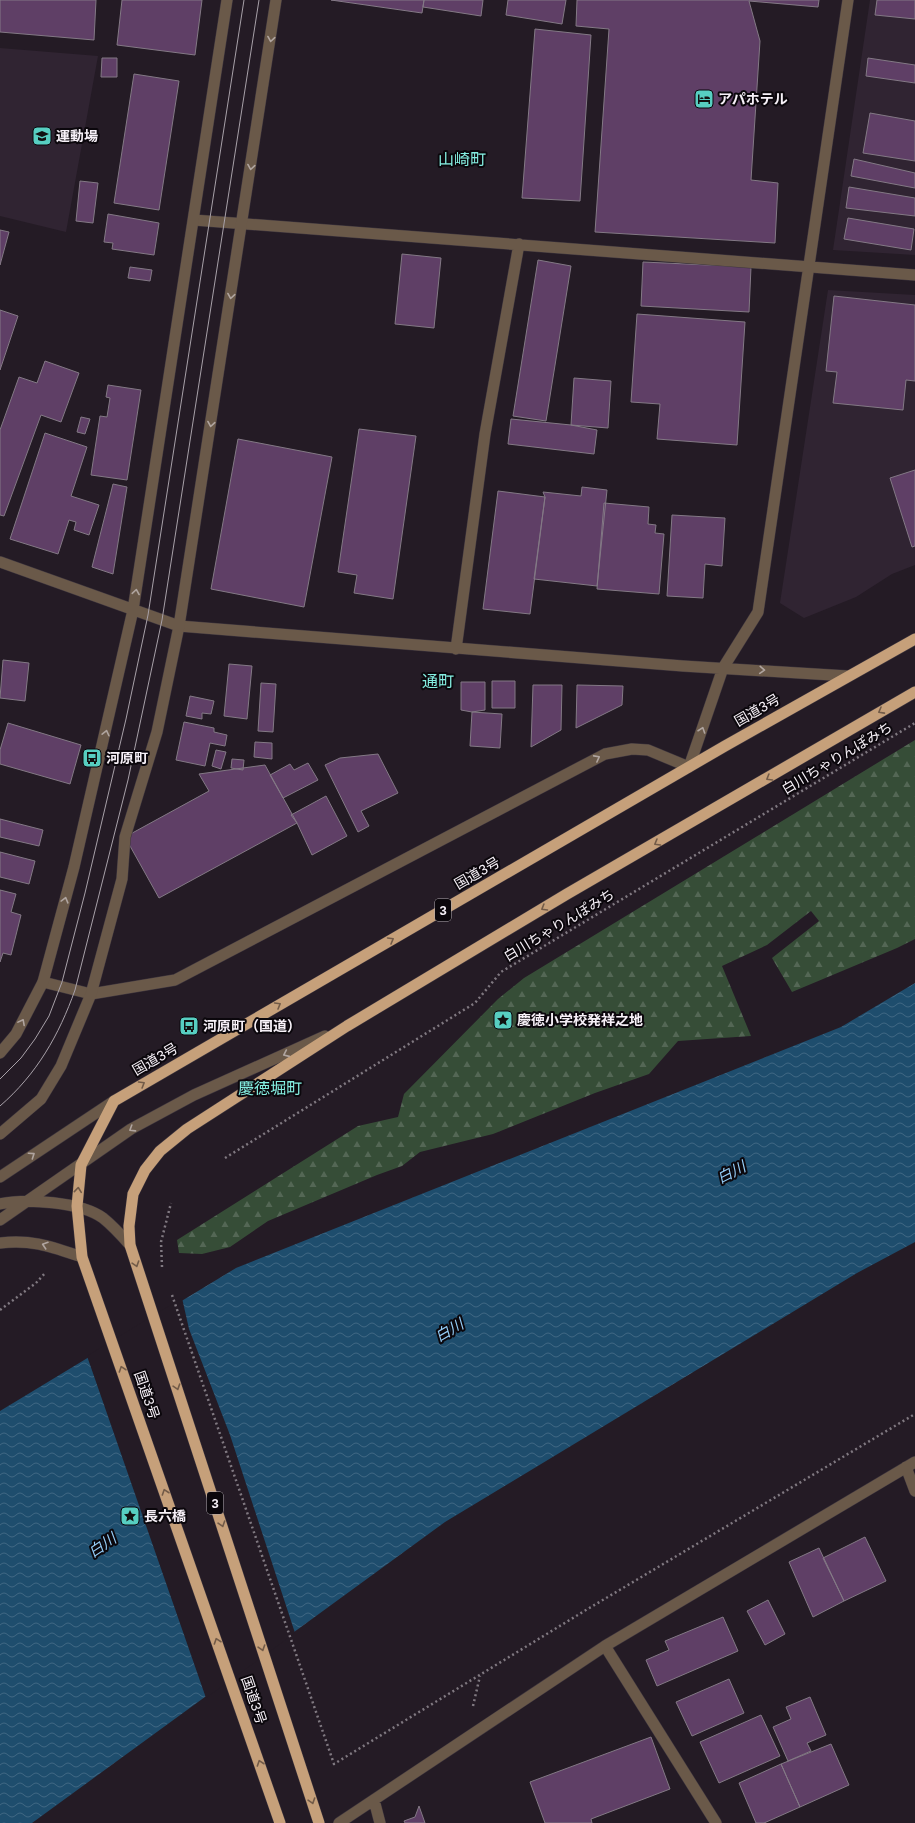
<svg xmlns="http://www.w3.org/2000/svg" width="915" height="1823" font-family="Helvetica,'Noto Sans JP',sans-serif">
<defs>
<pattern id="forest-firs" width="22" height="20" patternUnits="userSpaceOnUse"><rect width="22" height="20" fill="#364d37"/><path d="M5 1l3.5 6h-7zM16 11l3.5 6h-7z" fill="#546755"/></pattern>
<pattern id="water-waves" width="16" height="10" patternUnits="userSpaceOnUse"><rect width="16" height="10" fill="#1e4d6d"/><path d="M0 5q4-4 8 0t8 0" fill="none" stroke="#3f6783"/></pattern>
</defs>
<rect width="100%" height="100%" fill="#241b25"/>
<!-- built -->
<path fill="#302432" d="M870 0H915V255L833 250Z
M0 48 98 56 66 232 0 216Z
M828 290 915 295V565L892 574 856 597 804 618 780 603Z"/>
<!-- forest -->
<path fill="url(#forest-firs)" d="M915 740V939L897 948 792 992 772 958 819 921 811 911 767 945 722 966 751 1036 678 1041 649 1074 595 1093 493 1134 420 1152 402 1166 377 1175 268 1221 230 1247 202 1254 179 1253 177 1240 358 1126 398 1117 404 1094 498 999 524 978Z"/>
<!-- water -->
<path fill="url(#water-waves)" d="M915 983V1242L857 1273 445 1522 32 1823H0V1411L236 1268 841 1027Z"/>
<!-- pier -->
<path fill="#241b25" d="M182 1298 189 1329 230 1435 295 1633 206 1698 87 1356Z"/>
<!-- building -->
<path fill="#5f3f66" stroke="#837985" d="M0 0H96L94 40 0 32Z
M122 0H202L195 55 117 45Z
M331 0H424L422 13Z
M424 0H483L481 16 423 7Z
M508 0H566L562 24 506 15Z
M577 0H819L818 7 749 1 760 41 751 180 778 183 775 243 595 232 609 29 576 26Z
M877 0H915V19L875 15Z
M535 29 591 35 580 201 522 198Z
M102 58H117V77H101Z
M868 58 915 65V83L866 76Z
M134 74 179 81 159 210 114 203Z
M870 113 915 121V161L863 153Z
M854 159 915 173V188L851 176Z
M80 181 98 183 93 223 76 221Z
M849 187 915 198V216L846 208Z
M108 214 159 223 154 255 112 249 113 243 104 242Z
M848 218 914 229 911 250 844 239Z
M0 230 9 232 0 265Z
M402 254 441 258 434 328 395 324Z
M538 260 571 266 546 421 513 416Z
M643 262 751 267 749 312 641 306Z
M130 267 152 270 150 281 128 278Z
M834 296 915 305V381L906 380 903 410 833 403 837 372 826 371Z
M0 310 18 316 0 370Z
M637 314 745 322 737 445 657 439 660 404 631 402Z
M45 361 79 373 61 422 41 415 4 516 0 515V430L19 377 37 383Z
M574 378 611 381 608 428 571 425Z
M108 385 141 390 127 480 91 475 100 416 107 417 110 398 106 397Z
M81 417 90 419 85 434 77 432Z
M511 419 571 425 597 430 594 454 508 444Z
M359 429 416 436 393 599 354 593 357 575 338 572Z
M45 433 87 447 71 496 99 505 89 535 74 530 76 522 69 520 58 554 10 539Z
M238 439 332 457 304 607 211 589Z
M915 470V546L912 547 890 478Z
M113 484 127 487 113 574 92 567Z
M582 487 607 490 597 586 534 579 545 497 543 492 581 496Z
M498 491 545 497 530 614 483 609Z
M604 503 649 507 648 524 656 525 655 533 664 534 659 594 597 589Z
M672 515 725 518 722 566 705 564 703 598 667 596Z
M3 660 29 663 25 701 0 698Z
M229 664 252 666 247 719 224 716Z
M492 681H515V708H492Z
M461 682H485V710L472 712 461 710Z
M261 683 276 684 273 732 258 731Z
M533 685H562L561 730 531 747Z
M577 685 623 686 622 705 576 728Z
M190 696 214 701 211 714 202 713V719L186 716Z
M472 712 502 714 500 748 470 746Z
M184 722 214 728V732L227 735 225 746 210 743 205 766 176 760Z
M8 723 81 745 70 784 0 764V750Z
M255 742 272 743V759L254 757Z
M216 750 226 752 221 769 212 766Z
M378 754 398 793 361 811 369 826 358 832 325 765 340 758Z
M232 759 244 760 243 770 231 768Z
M308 763 318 780 283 798 270 775 290 764 294 770Z
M265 765 297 823 159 898 125 837 209 791 199 774Z
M326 796 347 836 312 855 297 823 291 815Z
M0 819 43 830 39 846 0 837Z
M0 852 35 861 29 884 0 877Z
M0 890 16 894 11 912 21 915 11 955 3 953 0 962Z
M865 1537 886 1581 844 1601 823 1558Z
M819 1548 844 1601 813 1617 789 1562Z
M768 1600 785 1634 765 1645 747 1611Z
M723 1617 738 1651 657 1686 646 1660 669 1650 665 1641Z
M729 1679 744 1713 692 1736 676 1702Z
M810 1697 826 1735 807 1743 811 1751 788 1761 773 1727 791 1719 786 1707Z
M761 1715 780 1756 719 1783 700 1742Z
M651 1737 670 1789 591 1819 592 1823H545L530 1782Z
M831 1744 849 1785 800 1807 781 1764Z
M781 1764 800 1807 764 1823H756L739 1783Z
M419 1806 425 1823H405L404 1821 415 1817Z"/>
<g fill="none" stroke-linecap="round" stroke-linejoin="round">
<defs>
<path id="minor" d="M194 220 915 275
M179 626 683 666 848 676
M456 649 485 434 519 244
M43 982 91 994 175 980 605 754 632 749 648 750 689 767 723 668 758 612 848 0
M906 1467 915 1491
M605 1646 716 1823
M374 1800 380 1823
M339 1823 605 1646 915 1462"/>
<path id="tertiary" d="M0 562 179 626
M0 1053 16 1034 43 982 74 867 133 610 227 0
M0 1134 41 1099 61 1066 91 994 122 879 125 837 157 732 179 626 276 0
M0 1177 114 1101
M0 1204C26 1198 81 1202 103 1218 113 1226 122 1236 130 1245
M0 1220 131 1129 194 1095 325 1036
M0 1243C32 1239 52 1247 82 1257"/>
<path id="trunk" d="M280 1823 82 1257 77 1206 81 1165 114 1101 725 746 915 639
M319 1823 130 1245 129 1226 133 1194 145 1170 160 1151 187 1129 347 1026 567 894 915 692"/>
</defs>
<!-- minor casing -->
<use href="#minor" stroke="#3d353e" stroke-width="12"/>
<!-- tertiary casing -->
<use href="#tertiary" stroke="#3d353e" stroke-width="12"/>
<!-- trunk casing -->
<use href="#trunk" stroke="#3d353e" stroke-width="12"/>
<!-- path -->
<path stroke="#807981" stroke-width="2.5" stroke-dasharray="2 3" stroke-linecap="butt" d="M225 1158 475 1003 501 972 915 723
M162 1267 161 1242 171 1203
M172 1295 334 1764 586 1610 915 1414
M0 1310 36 1283 46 1272
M473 1706 480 1676"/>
<!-- minor -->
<use href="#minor" stroke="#6a5949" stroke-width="11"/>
<!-- tertiary -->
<use href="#tertiary" stroke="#6a5949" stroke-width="11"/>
<!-- trunk -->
<use href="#trunk" stroke="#c6a07a" stroke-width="11"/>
<!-- tram -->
<path stroke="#a8a1a9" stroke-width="1" d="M0 1079 21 1058 35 1039 49 1016 62 982 85 893 126 719 148 615 244 0
M0 1106C37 1074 59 1035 75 990L128 780 162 620 259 0"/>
</g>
<!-- one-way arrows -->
<defs><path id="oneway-chevron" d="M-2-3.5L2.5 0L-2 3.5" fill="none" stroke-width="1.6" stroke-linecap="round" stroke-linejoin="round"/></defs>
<g stroke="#b0a5a0">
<use href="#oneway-chevron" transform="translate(271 39) rotate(99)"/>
<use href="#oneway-chevron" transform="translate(251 167) rotate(99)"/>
<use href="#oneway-chevron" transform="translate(231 296) rotate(99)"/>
<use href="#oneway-chevron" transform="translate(211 424) rotate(99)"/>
<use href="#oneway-chevron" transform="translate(136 592) rotate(-81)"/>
<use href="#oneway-chevron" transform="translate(762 670) rotate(4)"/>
<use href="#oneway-chevron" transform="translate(702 730) rotate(-71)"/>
<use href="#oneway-chevron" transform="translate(106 733) rotate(-77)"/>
<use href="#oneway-chevron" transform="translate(597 758) rotate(-28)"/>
<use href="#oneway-chevron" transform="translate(65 900) rotate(-75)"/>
<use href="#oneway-chevron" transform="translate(22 1022) rotate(-62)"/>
<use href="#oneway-chevron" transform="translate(286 1054) rotate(156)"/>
<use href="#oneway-chevron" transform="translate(132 1129) rotate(148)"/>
<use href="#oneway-chevron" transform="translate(32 1155) rotate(-34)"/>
<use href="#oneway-chevron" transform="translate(45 1245) rotate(-162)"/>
</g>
<g stroke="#725b48">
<use href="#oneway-chevron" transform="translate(881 711) rotate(151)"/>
<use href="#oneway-chevron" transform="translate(769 778) rotate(149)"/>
<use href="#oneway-chevron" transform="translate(657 843) rotate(150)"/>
<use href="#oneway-chevron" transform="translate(544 908) rotate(149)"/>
<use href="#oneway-chevron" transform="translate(391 940) rotate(-30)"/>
<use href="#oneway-chevron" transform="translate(278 1005) rotate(-30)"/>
<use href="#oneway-chevron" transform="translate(142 1084) rotate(-31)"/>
<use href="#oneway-chevron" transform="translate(78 1190) rotate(-84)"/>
<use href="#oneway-chevron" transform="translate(136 1264) rotate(72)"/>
<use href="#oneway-chevron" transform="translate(122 1369) rotate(-109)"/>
<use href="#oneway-chevron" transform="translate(177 1387) rotate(72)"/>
<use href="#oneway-chevron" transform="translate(165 1492) rotate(-109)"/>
<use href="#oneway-chevron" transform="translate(222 1524) rotate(72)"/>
<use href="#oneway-chevron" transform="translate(217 1641) rotate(-109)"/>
<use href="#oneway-chevron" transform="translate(262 1648) rotate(72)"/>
<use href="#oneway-chevron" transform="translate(260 1763) rotate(-109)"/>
<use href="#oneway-chevron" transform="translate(312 1801) rotate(72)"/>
</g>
<!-- icons -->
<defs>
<symbol id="hotel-square" viewBox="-11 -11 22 22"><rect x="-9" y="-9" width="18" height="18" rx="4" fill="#57cec1" stroke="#0b070c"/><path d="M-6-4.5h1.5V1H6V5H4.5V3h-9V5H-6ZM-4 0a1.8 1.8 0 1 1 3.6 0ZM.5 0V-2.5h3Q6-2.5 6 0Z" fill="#111"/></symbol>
<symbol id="school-square" viewBox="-11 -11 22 22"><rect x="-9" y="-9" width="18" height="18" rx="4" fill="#57cec1" stroke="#0b070c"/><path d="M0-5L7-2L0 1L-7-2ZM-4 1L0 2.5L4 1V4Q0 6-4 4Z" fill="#111"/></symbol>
<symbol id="bus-square" viewBox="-11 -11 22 22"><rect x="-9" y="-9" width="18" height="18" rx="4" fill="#57cec1" stroke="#0b070c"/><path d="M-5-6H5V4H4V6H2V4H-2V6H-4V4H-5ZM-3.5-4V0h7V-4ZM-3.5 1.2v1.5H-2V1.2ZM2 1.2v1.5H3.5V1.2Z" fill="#111"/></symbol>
<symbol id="sight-square" viewBox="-11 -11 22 22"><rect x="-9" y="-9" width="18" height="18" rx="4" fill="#57cec1" stroke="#0b070c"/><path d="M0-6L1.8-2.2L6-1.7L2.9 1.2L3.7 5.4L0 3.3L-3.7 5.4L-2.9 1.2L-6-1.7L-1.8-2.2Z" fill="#111"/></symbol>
</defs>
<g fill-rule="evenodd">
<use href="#hotel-square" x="693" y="88" width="22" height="22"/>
<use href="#school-square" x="31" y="125" width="22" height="22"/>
<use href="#bus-square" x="81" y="747" width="22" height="22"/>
<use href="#sight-square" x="492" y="1009" width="22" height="22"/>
<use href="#bus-square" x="178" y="1015" width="22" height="22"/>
<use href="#sight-square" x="119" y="1505" width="22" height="22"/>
</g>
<g text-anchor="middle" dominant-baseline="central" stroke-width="4" stroke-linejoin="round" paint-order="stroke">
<!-- shield labels -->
<g fill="#0b070c" stroke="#b0abb1" stroke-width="1">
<rect x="435" y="899" width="16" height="22" rx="3"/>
<rect x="207" y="1492" width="16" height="22" rx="3"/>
</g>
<g font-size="13" font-weight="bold" fill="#f7f1f8">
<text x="443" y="910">3</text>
<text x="215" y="1503">3</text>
</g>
<!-- poi labels -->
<g font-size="14" font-weight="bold" fill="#f7f1f8" stroke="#0b070c" text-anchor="start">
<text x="718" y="99">アパホテル</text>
<text x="56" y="136">運動場</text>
<text x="106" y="758">河原町</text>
<text x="517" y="1020">慶徳小学校発祥之地</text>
<text x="203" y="1026">河原町（国道）</text>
<text x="144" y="1516">長六橋</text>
</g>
<!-- street labels -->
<g font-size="14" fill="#f7f1f8" stroke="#0b070c">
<text transform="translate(757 710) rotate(-30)">国道3号</text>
<text transform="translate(837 758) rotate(-31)">白川ちゃりんぽみち</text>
<text transform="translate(477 873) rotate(-30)">国道3号</text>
<text transform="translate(559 925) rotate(-31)">白川ちゃりんぽみち</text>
<text transform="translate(155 1059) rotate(-30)">国道3号</text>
<text transform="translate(147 1395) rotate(71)">国道3号</text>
<text transform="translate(254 1700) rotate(71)">国道3号</text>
</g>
<!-- water labels -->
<g font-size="15" font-style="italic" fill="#95cdf7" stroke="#0b070c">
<text transform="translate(731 1172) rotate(-27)">白川</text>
<text transform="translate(449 1330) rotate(-30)">白川</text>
<text transform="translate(102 1545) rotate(-34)">白川</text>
</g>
<!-- quarter labels -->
<g font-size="16" fill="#84ede0" stroke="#0b070c">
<text x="462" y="159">山崎町</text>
<text x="438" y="681">通町</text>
<text x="270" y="1088">慶徳堀町</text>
</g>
</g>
</svg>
